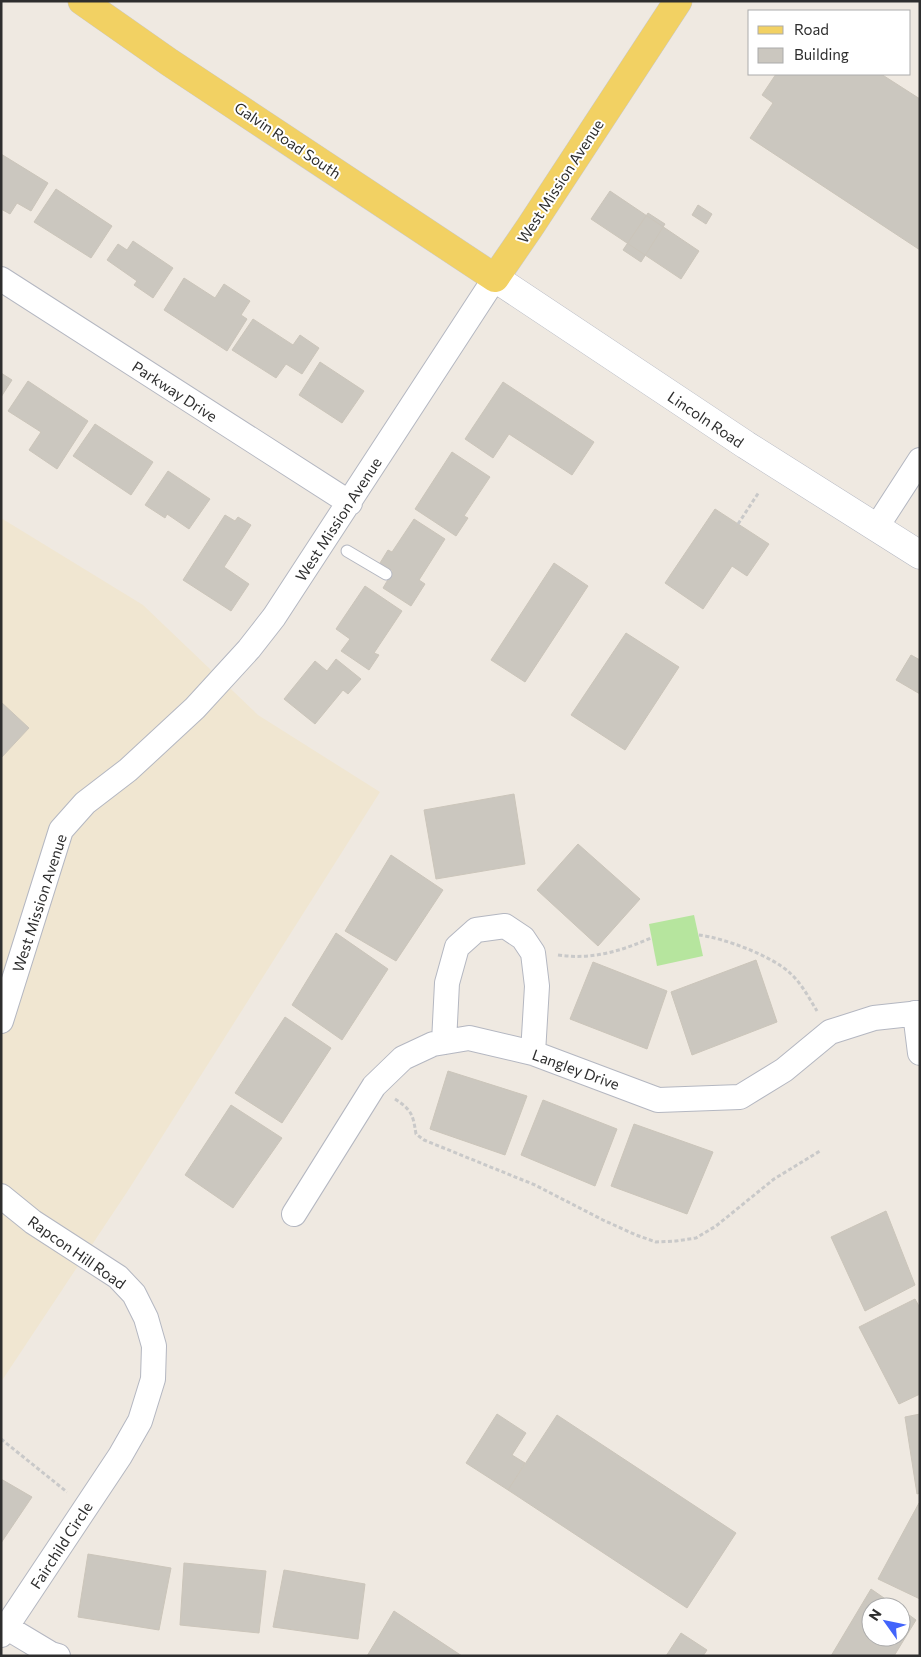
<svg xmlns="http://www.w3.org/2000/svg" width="921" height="1657" font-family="Commissioner,sans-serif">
<rect width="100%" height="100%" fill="#efe9e1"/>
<!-- education -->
<path fill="#f0e6d1" d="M1 518 143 605 258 715 380 792 129 1189 1 1382Z"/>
<!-- green -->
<path fill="#b6e59e" d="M694 915 703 956 657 966 649 924Z"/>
<!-- building -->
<path fill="#cbc7bf" stroke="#cbc5ba" d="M776 74H881L920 99V250L750 138 773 103 762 95Z
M1 154 48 183 31 211 17 203 10 214 1 209Z
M56 189 112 226 91 258 34 222Z
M610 191 699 251 681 279 591 219Z
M698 205 712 214 706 224 692 215Z
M648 213 665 224 641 262 623 250Z
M133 241 173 268 153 298 134 285 137 281 107 260 118 244 127 250Z
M184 278 215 298 224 284 250 301 241 315 247 319 227 351 164 310Z
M253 319 293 345 300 335 319 348 302 374 286 364 276 378 232 350Z
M320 362 364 391 342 423 299 395Z
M1 373 12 380 1 397Z
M28 381 88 421 57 469 29 450 41 432 8 411Z
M503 382 594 442 572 475 509 434 493 458 465 439Z
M95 424 153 462 131 495 73 456Z
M452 452 490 477 464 516 468 518 456 536 415 509Z
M168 471 210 499 189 529 167 514 165 518 145 505Z
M715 509 769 544 747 576 732 566 703 609 665 583Z
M225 515 235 521 238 517 251 525 224 567 249 584 231 611 183 580Z
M414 519 445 539 419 580 425 584 411 606 383 588 393 571 380 563 388 550 392 552Z
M554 563 588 586 525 682 491 660Z
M365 586 402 611 374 653 379 655 369 670 341 651 350 639 336 629Z
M626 633 679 667 625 750 571 715Z
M911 655 920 660V694L896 680Z
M336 659 361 679 348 694 343 690 315 724 284 699 315 661 327 671Z
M1 702 29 728 1 758Z
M514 794 525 864 436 879 424 810Z
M578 844 640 899 598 946 537 890Z
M391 855 443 890 396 961 345 931Z
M336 933 388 969 342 1040 292 1005Z
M756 960 777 1022 692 1055 671 992Z
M593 962 667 991 647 1049 570 1019Z
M285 1017 331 1048 282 1123 235 1093Z
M448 1071 527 1096 505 1155 430 1129Z
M543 1100 617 1129 595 1186 521 1155Z
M231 1105 282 1138 233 1208 185 1175Z
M634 1124 713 1152 687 1214 611 1186Z
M886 1211 915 1285 865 1311 831 1237Z
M915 1299 920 1308V1394L899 1404 859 1327Z
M497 1414 526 1433 512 1455 525 1463 508 1490 466 1463Z
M920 1414V1493L917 1494 905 1417Z
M557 1415 736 1533 687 1608 508 1490Z
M1 1479 32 1497 1 1543Z
M919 1503 920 1504V1599L878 1579Z
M88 1554 171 1568 159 1630 78 1617Z
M184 1563 266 1571 259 1633 180 1625Z
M284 1570 365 1584 358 1639 273 1627Z
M871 1589 897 1607H871V1637H901V1609L916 1620 894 1656H831Z
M394 1611 462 1656H367Z
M681 1633 707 1650 703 1656H666Z"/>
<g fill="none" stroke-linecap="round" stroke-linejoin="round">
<defs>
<path id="lane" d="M347 551 386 574"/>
<path id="street" d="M1 279 350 503
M876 528 920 460
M915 1013 920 1053
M1 1021 61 830 85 803 128 770 195 708 249 649 274 617 495 278
M444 1042 447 983 457 947 476 930 505 926 523 938 533 953 537 986 533 1053
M1 1196 33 1222 118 1277 134 1294 146 1318 154 1346 153 1379 140 1421 120 1456 1 1635
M294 1214 374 1086 403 1058 433 1044 469 1038 533 1053 658 1100 740 1097 784 1070 830 1032 874 1018 920 1013
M6 1627 51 1654 58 1656"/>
<path id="secondary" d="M495 278 746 445 920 555"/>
<path id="primary" d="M82 1 169 62 495 278 530 227 678 1"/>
</defs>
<!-- lane casing -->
<use href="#lane" stroke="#b4b7c1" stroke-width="13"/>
<!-- street casing -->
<use href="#street" stroke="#b4b7c1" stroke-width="26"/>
<!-- secondary casing -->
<use href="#secondary" stroke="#b4b7c1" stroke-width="29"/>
<!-- primary casing -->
<use href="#primary" stroke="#c9c9c9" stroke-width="29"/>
<!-- path -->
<path stroke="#c9c9c9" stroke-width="3" stroke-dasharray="4 2.5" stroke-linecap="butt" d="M738 524 759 492
M699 935C724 938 772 956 790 973 802 984 809 998 817 1011
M558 955C592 960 621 951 651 938
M395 1099C412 1110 413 1115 416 1134L424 1140 535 1185 603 1220 636 1235 656 1242 676 1241 696 1238 716 1226 774 1179 820 1151
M1 1439 67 1492"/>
<!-- lane -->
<use href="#lane" stroke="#fff" stroke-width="11"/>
<!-- street -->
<use href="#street" stroke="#fff" stroke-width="24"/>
<!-- secondary -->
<use href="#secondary" stroke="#fff" stroke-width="28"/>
<!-- primary -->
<use href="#primary" stroke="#f2d163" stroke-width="28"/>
</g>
<g text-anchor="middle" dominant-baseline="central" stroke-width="4" stroke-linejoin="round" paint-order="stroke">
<!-- street labels -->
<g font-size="15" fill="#2e2e2e" stroke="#fff">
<text transform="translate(288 140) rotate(34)">Galvin Road South</text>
<text transform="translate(560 181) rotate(-57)">West Mission Avenue</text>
<text transform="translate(175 391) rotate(33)">Parkway Drive</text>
<text transform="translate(706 419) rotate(34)">Lincoln Road</text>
<text transform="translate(338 519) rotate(-57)">West Mission Avenue</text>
<text transform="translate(39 903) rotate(-72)">West Mission Avenue</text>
<text transform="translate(576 1069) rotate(20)">Langley Drive</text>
<text transform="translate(77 1252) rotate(35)">Rapcon Hill Road</text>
<text transform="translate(61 1545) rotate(-57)">Fairchild Circle</text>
</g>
</g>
<!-- border -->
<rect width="921" height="1657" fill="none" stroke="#2e2e2e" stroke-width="5"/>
<!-- legend -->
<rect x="748" y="10" width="162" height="65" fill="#ffffff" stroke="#ababab"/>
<rect x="758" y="26" width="25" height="8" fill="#f2d163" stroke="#ababab"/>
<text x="794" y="35" font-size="15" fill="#2e2e2e">Road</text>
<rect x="758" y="48" width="25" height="15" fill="#cbc7bf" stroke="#ababab"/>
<text x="794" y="60" font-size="15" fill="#2e2e2e">Building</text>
<!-- north arrow -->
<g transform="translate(886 1622) rotate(303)"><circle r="24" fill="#ffffff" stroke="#ababab"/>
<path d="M0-4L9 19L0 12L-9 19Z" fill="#4264fb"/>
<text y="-8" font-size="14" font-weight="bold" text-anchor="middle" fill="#2e2e2e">N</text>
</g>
</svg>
